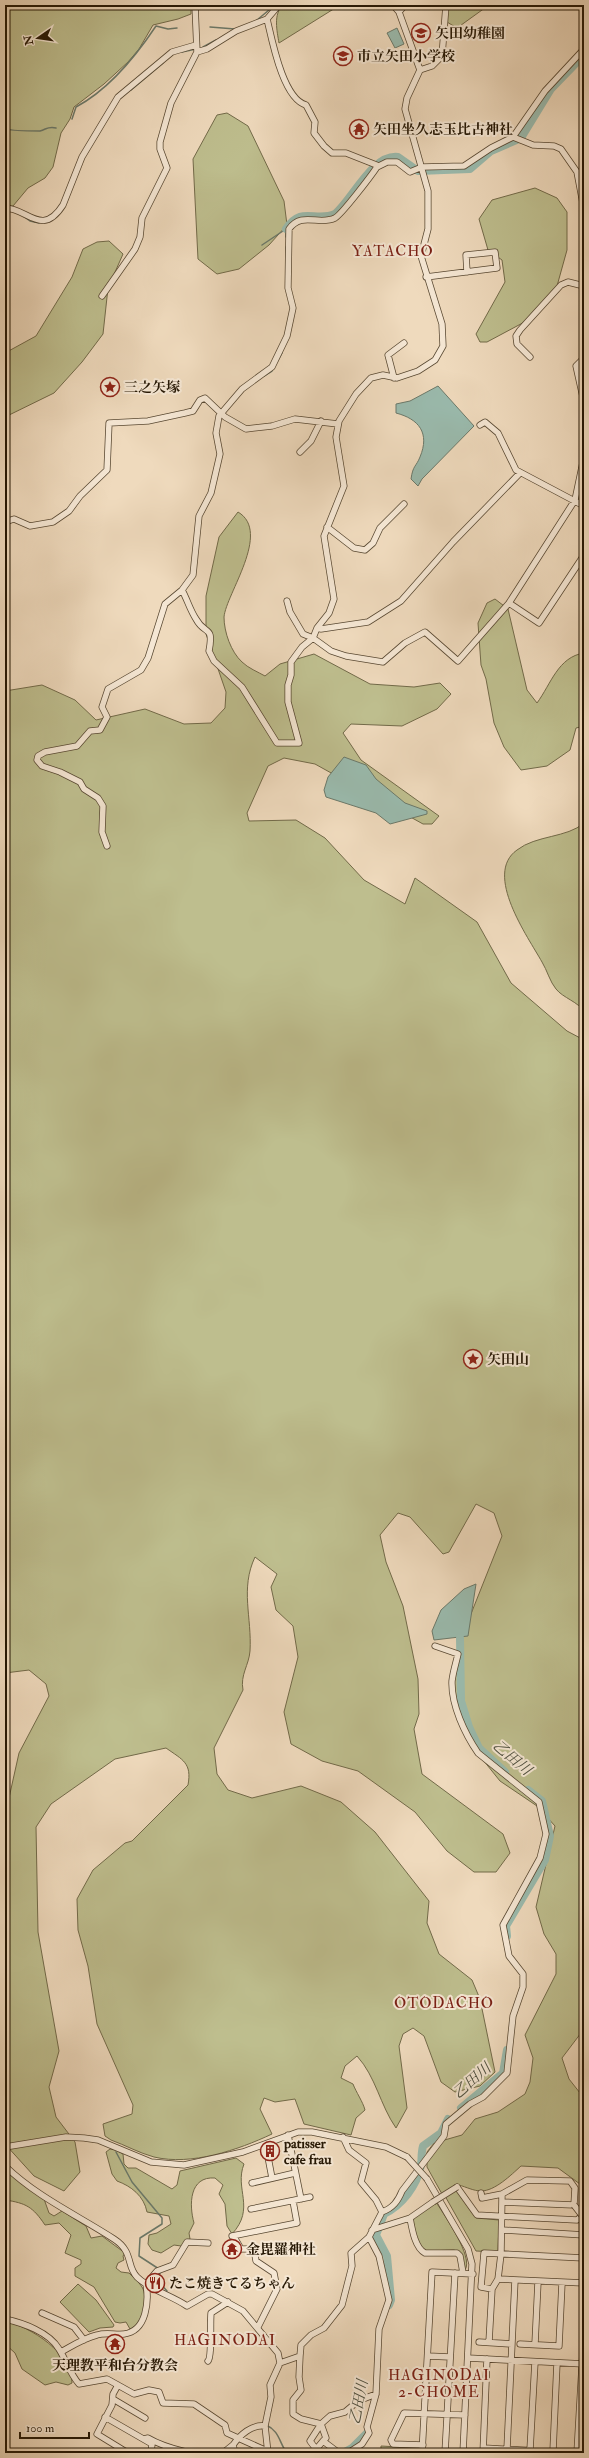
<svg xmlns="http://www.w3.org/2000/svg" width="589" height="2458" font-family="'IM FELL Double Pica','Noto Serif JP',serif">
<rect width="100%" height="100%" fill="#efdabd"/>
<filter id="stains"><feTurbulence type="fractalNoise" baseFrequency=".005" numOctaves="4"/><feColorMatrix values="0 0 0 0 .2 0 0 0 0 .09 0 0 0 0 .02 0 0 0 .5 -.17"/></filter>
<radialGradient id="worn" r=".72"><stop offset=".6" stop-color="#630" stop-opacity="0"/><stop offset="1" stop-color="#630" stop-opacity=".3"/></radialGradient>
<!-- green -->
<path fill="#bebe8e" stroke="#726a49" d="M5 5H191V14L178 19 153 25 139 49 128 62 104 84 74 107 70 119 61 133 53 167 45 178 28 188 13 206H5Z
M283 5H340L279 43C277 31 273 14 283 5Z
M443 5H489L457 28 447 22Z
M227 113 248 126 284 201 287 225 269 245 239 269 217 274 198 259 193 159 217 115Z
M535 188 557 198 567 212V250L557 286 532 318 487 342H480L476 334 505 282 502 260 488 250 479 219 492 200Z
M109 241 123 254 108 288 103 334 82 362 54 393 5 417V353L36 336 72 277 83 249 97 242Z
M238 512C272 532 226 594 224 617 224 632 231 652 242 662 248 668 258 672 265 676L280 664 314 654 370 684 414 687 440 683 451 694 437 709 402 726 351 724 343 733 361 760 439 816 432 824H423L315 764 284 758 268 766 247 813 249 821 296 820 325 838 364 880 405 904 415 878 477 922 511 983 567 1031 584 1040V2029L562 2058 569 2079 584 2098V2187L558 2168 521 2166C511 2175 495 2191 481 2191 474 2191 466 2187 459 2185L442 2194 427 2167V2152L434 2143 462 2135 475 2119 498 2112 525 2094 530 2082 533 2058 525 2035 556 1974V1954L544 1934 536 1907 555 1826 537 1806 500 1781 471 1745 456 1706 452 1682 459 1644 502 1536 494 1513 476 1504 449 1552 443 1554 410 1517 398 1513 380 1535 386 1562 403 1606 418 1679 419 1714 414 1729 422 1774 503 1834 510 1853 496 1872H474L447 1851 415 1812 358 1771 322 1761 291 1744 284 1712 298 1657 293 1626 276 1610 271 1587 277 1574 255 1557C240 1589 252 1617 250 1651 249 1665 240 1675 243 1690L214 1748 217 1774 228 1790 252 1798 301 1786 341 1802 375 1832 429 1901 427 1923 439 1954 472 1980 480 1999 495 2072 480 2086 455 2092 441 2082 424 2036 413 2028 403 2034 399 2046 407 2108 396 2128C380 2105 376 2077 357 2056L345 2066 341 2078 353 2084C356 2092 363 2102 365 2110L356 2118 351 2135 304 2124 295 2099 275 2102 264 2098 260 2109 272 2134C238 2150 191 2166 154 2157 139 2153 125 2145 111 2140L105 2136 103 2124 132 2114 133 2105 97 2024 88 1966 78 1930 77 1899 93 1870 125 1843 132 1841 188 1785C192 1763 183 1760 166 1748L115 1759 51 1804 36 1827 38 1932 59 2051 49 2087 56 2117 75 2142 80 2172 64 2191 34 2176 5 2144V1816L19 1753 49 1696 46 1684 29 1670 5 1673V691L42 685 75 700 96 720 145 709 184 724 211 723 225 708 226 692 206 634V596L219 537Z
M495 599 508 609 527 690 537 703C551 684 558 657 584 653V726L576 728 570 750 547 766 521 770 504 747 494 723 486 679 481 665 478 623 487 603Z
M584 823V1012C579 1002 563 998 556 989 550 982 547 970 542 962 528 937 483 874 517 850 536 835 567 838 584 823Z
M110 2149 116 2150 123 2154 124 2164 128 2168H136L172 2189 177 2185 180 2171 236 2158 244 2164C234 2189 256 2208 232 2234L227 2226 225 2204 219 2194 223 2185 215 2178C189 2176 189 2205 194 2223L189 2233 190 2239 181 2246 174 2245 161 2253 152 2250 148 2244 149 2235 157 2233 171 2224 169 2216 147 2212C144 2196 131 2186 117 2181L112 2174 106 2152Z
M5 2169 44 2199 49 2213 54 2216 62 2211 86 2226 91 2238 102 2236 125 2253 123 2256 124 2260 118 2263 116 2268 121 2272 129 2273C133 2277 139 2282 142 2287 149 2298 143 2325 130 2329L126 2322 120 2323 115 2322 94 2287 75 2276V2268L81 2264V2260L65 2253 71 2235 59 2223 45 2225C33 2207 26 2203 5 2200Z
M456 2190 476 2218 499 2220 498 2252 476 2251 445 2196Z
M436 2202C444 2215 474 2257 465 2270L459 2252 454 2250 427 2251C416 2247 412 2227 414 2216Z
M78 2284 96 2300 114 2325 113 2327 100 2328 89 2332 60 2302Z
M5 2321C31 2327 72 2353 72 2383L68 2385 56 2382 45 2385 22 2369 15 2353 5 2344Z
M381 2446 417 2448 420 2453H381Z"/>
<!-- water -->
<path fill="#9abbae" stroke="#6b796a" d="M397 28 404 44 395 48 387 33Z
M438 386 474 426 422 479 418 486 411 479C413 465 416 467 420 457 430 433 419 419 396 413V404L410 401Z
M344 757 366 765 376 779 405 803 427 811V814L390 824 376 813 326 797 324 790 328 777Z
M476 1584 468 1636 434 1640 432 1631 441 1610 464 1589Z"/>
<g fill="none" stroke-linecap="round" stroke-linejoin="round">
<!-- stream -->
<path stroke="#6b796a" stroke-width="1.5" d="M257 20 275 5
M210 27 235 29
M203 47 216 40
M182 52 196 49
M131 90 163 63
M72 119 76 107C108 90 136 56 156 26L168 29 177 28
M5 121 8 129C11 131 36 131 40 131 47 129 48 126 56 128
M23 216 30 221 39 223
M286 229V237
M262 245 286 229
M286 287V247
M264 376 272 371 282 353
M116 2152 132 2182 162 2218V2224L140 2238 139 2256 159 2269
M160 2273 158 2281 167 2291
M266 2425C280 2431 279 2443 287 2453"/>
<!-- river -->
<path stroke="#9abbae" stroke-width="8" d="M286 229C302 205 315 223 335 214 353 199 372 154 398 157L418 171 470 169 491 151 521 138 551 89 584 55
M460 1638 461 1701 469 1727 479 1748 505 1772
M507 1936 506 1926 545 1860 550 1836 542 1801 528 1790
M461 2108 503 2073 507 2050
M389 2305 391 2300 387 2256 376 2235 384 2214C402 2205 417 2186 421 2165 422 2159 421 2153 423 2146L441 2133 448 2119
M343 2453 352 2448 367 2433"/>
<defs>
<path id="minor" d="M279 5 267 19C272 40 283 99 306 105L315 122 314 133 324 146 332 153H346L379 166
M399 12 405 5
M197 52 207 49 236 31 267 19
M420 70 432 66 442 56 446 5
M513 137 533 145 554 146 561 149 577 172 584 209
M5 208C27 208 42 238 63 205L82 157 118 97 172 52 196 45
M426 277 497 268 495 252 466 255 467 272
M102 296 135 249 140 237 142 218 167 168 160 149V142L171 103 197 52 195 5
M530 357 517 344 516 336 520 330 561 285 568 282 584 286
M584 358 576 366 584 402
M394 378 388 355 404 343
M480 425 485 422 498 433 516 470 584 506
M300 452 311 441 321 421
M5 522 14 519 30 526 53 522 69 511 80 496 107 470 109 423 148 421 185 413 193 411 200 400 205 398 225 417 246 429 272 426 295 419 338 424
M327 527 354 548 365 550 373 543 380 528 404 504
M182 590C187 599 190 610 196 619 205 636 214 624 209 651L214 661 242 687 277 743H299L288 702V685L291 675V662L302 647 313 638 317 628 329 613 334 599 324 536 344 486 336 437 339 421 356 394 371 378 383 375 397 378 418 371 435 360 443 346 442 324 421 256 428 229V191L405 109 407 98 420 70 399 12 393 5
M287 601 290 612 303 634 313 638 331 651 346 656 383 662 405 643 425 632 458 661 509 603 575 500 584 457
M509 603 539 623 584 555
M317 628 321 629 368 622 401 601 453 542 520 473
M107 846 102 832 103 806 98 798 84 789 80 782 60 772 42 766 37 760 38 756 45 752 77 746 90 731 100 730 107 717 102 707 108 689 141 670 148 658 165 604 182 590 193 575 199 516 211 493 220 454 216 433 219 416 242 389 272 367 287 336 293 308 288 288 289 229C302 211 319 226 335 218 342 214 371 176 377 167L387 162H397L410 172 422 167 464 166 491 148 513 137 545 91 584 49
M288 2135 301 2199
M343 2137 349 2150 366 2163 361 2182 376 2200 382 2212
M5 2147 66 2137 84 2138 98 2140 151 2162 184 2165 243 2152 298 2132H312L386 2147 407 2157
M268 2157 272 2178
M5 2166C37 2197 77 2215 114 2239 134 2252 126 2266 137 2277 150 2290 171 2295 187 2306L208 2294H212L243 2311 278 2353 280 2363 270 2385 271 2397 265 2426 268 2453
M427 2179 468 2249 472 2264 463 2453
M252 2183 295 2173
M457 2187 477 2215 577 2220 584 2214
M481 2193 482 2198 502 2194
M251 2209 310 2197
M410 2218C412 2229 415 2248 425 2253H457L460 2256 463 2273
M372 2230 410 2218 433 2202
M502 2230 584 2235
M232 2236 297 2223 293 2201
M234 2237 241 2249H254L256 2261 274 2273 277 2289 258 2327
M498 2279 584 2283
M492 2289 481 2287 484 2253 584 2258
M42 2313 74 2327 84 2340
M5 2319C23 2323 49 2332 59 2349 66 2360 70 2374 79 2384L107 2379 134 2394 149 2390 159 2392 163 2403 194 2404 225 2425 227 2433 267 2451
M479 2342 512 2344
M489 2342 492 2289 498 2279 501 2254 502 2194 527 2180 570 2181 575 2188 574 2205 503 2202
M520 2344 559 2346 562 2283
M535 2344 538 2282
M61 2352C72 2346 84 2338 97 2335 106 2332 115 2335 124 2334 147 2331 149 2301 146 2284L157 2271 173 2265 187 2242 208 2243
M300 2356 299 2377 301 2390 293 2400V2414L301 2419 321 2424 310 2441 316 2449
M428 2356 450 2357
M468 2358 584 2364
M208 2361C212 2357 210 2323 211 2313L228 2302
M280 2363 300 2356 301 2345 311 2335 324 2328 342 2305 352 2266 351 2253 369 2237 382 2212C393 2208 398 2201 402 2191L444 2136 446 2124 470 2104 483 2097 507 2073 513 2016 523 1987V1974L509 1956 503 1925 540 1858 546 1834 539 1802 478 1753C465 1734 451 1705 452 1681 453 1672 456 1663 458 1654L435 1646
M118 2385 113 2394 112 2405 97 2434 128 2453
M113 2399 145 2418
M105 2417 152 2444 151 2453
M144 2439 148 2438C158 2444 174 2449 186 2452 194 2453 203 2452 211 2453
M323 2441 326 2438 321 2424 330 2416 345 2412 358 2401 376 2394
M423 2445 393 2444 391 2440 404 2413 465 2415
M484 2448 577 2453
M507 2449 515 2280
M530 2450 535 2362
M553 2451 557 2363
M223 2453 233 2445
M235 2453 233 2445C240 2435 252 2424 265 2426
M313 2453 323 2441 339 2453
M348 2453 362 2444 369 2433 367 2427 376 2394 379 2329 389 2300 379 2256 369 2237
M422 2453 432 2272 473 2274
M445 2453 455 2273
M483 2453 487 2359
M577 2453 584 2331"/>
</defs>
<!-- minor casing -->
<use href="#minor" stroke="#584832" stroke-width="7"/>
<!-- minor -->
<use href="#minor" stroke="#f5e7d4" stroke-width="5.5"/>
<defs>
<path id="minor-bridge" d="M407 2157 427 2179
M433 2202 457 2187
M574 2205 584 2218"/>
</defs>
<!-- minor-bridge casing -->
<use href="#minor-bridge" stroke="#584832" stroke-width="7" stroke-linecap="butt"/>
<!-- minor-bridge -->
<use href="#minor-bridge" stroke="#f5e7d4" stroke-width="5.5"/>
</g>
<!-- icons -->
<defs>
<symbol id="school-ring" viewBox="-11 -11 22 22"><circle r="9.5" fill="#f5e7d4" stroke="#8f2418" stroke-width="1.5"/><path d="M0-5L7-2L0 1L-7-2ZM-4 1L0 2.5L4 1V4Q0 6-4 4Z" fill="#8f2418"/></symbol>
<symbol id="temple-ring" viewBox="-11 -11 22 22"><circle r="9.5" fill="#f5e7d4" stroke="#8f2418" stroke-width="1.5"/><path d="M0-6L5-2H3V0L6.5 2.5H4V6H1.5V3h-3V6H-4V2.5H-6.5L-3 0V-2H-5Z" fill="#8f2418"/></symbol>
<symbol id="sight-ring" viewBox="-11 -11 22 22"><circle r="9.5" fill="#f5e7d4" stroke="#8f2418" stroke-width="1.5"/><path d="M0-6L1.8-2.2L6-1.7L2.9 1.2L3.7 5.4L0 3.3L-3.7 5.4L-2.9 1.2L-6-1.7L-1.8-2.2Z" fill="#8f2418"/></symbol>
<symbol id="building-ring" viewBox="-11 -11 22 22"><circle r="9.5" fill="#f5e7d4" stroke="#8f2418" stroke-width="1.5"/><path d="M-4-6H4V6H1V3H-1V6H-4ZM-2.5-4.3h1.7v1.8h-1.7ZM.8-4.3h1.7v1.8H.8ZM-2.5-1h1.7V.8h-1.7ZM.8-1h1.7V.8H.8Z" fill="#8f2418"/></symbol>
<symbol id="restaurant-ring" viewBox="-11 -11 22 22"><circle r="9.5" fill="#f5e7d4" stroke="#8f2418" stroke-width="1.5"/><path d="M-5-6h1v4h1v-4h1v4h1v-4h1v5L-1.5 .5V6h-2V.5L-5-1ZM5-6V6H3V1.5H1.5Q1.5-4 5-6Z" fill="#8f2418"/></symbol>
</defs>
<g fill-rule="evenodd">
<use href="#school-ring" x="410" y="22" width="22" height="22"/>
<use href="#school-ring" x="332" y="45" width="22" height="22"/>
<use href="#temple-ring" x="348" y="118" width="22" height="22"/>
<use href="#sight-ring" x="99" y="376" width="22" height="22"/>
<use href="#sight-ring" x="462" y="1348" width="22" height="22"/>
<use href="#building-ring" x="259" y="2140" width="22" height="22"/>
<use href="#temple-ring" x="221" y="2238" width="22" height="22"/>
<use href="#restaurant-ring" x="144" y="2272" width="22" height="22"/>
<use href="#temple-ring" x="104" y="2333" width="22" height="22"/>
</g>
<g text-anchor="middle" dominant-baseline="central" stroke-width="4" stroke-linejoin="round" paint-order="stroke">
<!-- poi labels -->
<g font-size="14" font-weight="bold" fill="#251704" stroke="#f5e7d4" text-anchor="start">
<text x="435" y="33">矢田幼稚園</text>
<text x="357" y="56">市立矢田小学校</text>
<text x="373" y="129">矢田坐久志玉比古神社</text>
<text x="124" y="387">三之矢塚</text>
<text x="487" y="1359">矢田山</text>
<text x="284" y="2143">patisser<tspan x="284" dy="16">cafe frau</tspan></text>
<text x="246" y="2249">金毘羅神社</text>
<text x="169" y="2283">たこ焼きてるちゃん</text>
<text x="115" y="2365" text-anchor="middle">天理教平和台分教会</text>
</g>
<!-- neighbourhood labels -->
<g font-size="15" letter-spacing="1" fill="#7a1f14" stroke="#f5e7d4">
<text x="393" y="251">YATACHO</text>
<text x="444" y="2003">OTODACHO</text>
<text x="225" y="2340">HAGINODAI</text>
<text x="439" y="2375">HAGINODAI<tspan x="439" dy="17">2-CHOME</tspan></text>
</g>
<!-- water labels -->
<g font-size="15" font-style="italic" fill="#4e5040" stroke="#f5e7d4">
<text transform="translate(512 1758) rotate(40)">乙田川</text>
<text transform="translate(472 2081) rotate(-41)">乙田川</text>
<text transform="translate(359 2402) rotate(-79)">乙田川</text>
</g>
</g>
<!-- margin -->
<rect width="589" height="2458" fill="none" stroke="#efdabd" stroke-width="20"/>
<rect x="6" y="6" width="577" height="2446" fill="none" stroke="#251704" stroke-width="2"/>
<rect x="10" y="10" width="569" height="2438" fill="none" stroke="#251704"/>
<!-- north arrow -->
<g transform="translate(38 38) rotate(257)" stroke="#f5e7d4" stroke-width="3" paint-order="stroke">
<path d="M0-3L7 15L0 10L-7 15Z" fill="#251704"/>
<text y="-6" font-size="11" font-weight="bold" text-anchor="middle" fill="#251704">N</text>
</g>
<!-- scale -->
<path d="M20 2432v6h69v-6" fill="none" stroke="#251704" stroke-width="2"/>
<text x="26" y="2432" font-size="12" fill="#251704" stroke="#f5e7d4" stroke-width="3" paint-order="stroke">100 m</text>
<rect width="100%" height="100%" filter="url(#stains)"/>
<rect width="100%" height="100%" fill="url(#worn)"/>
</svg>
